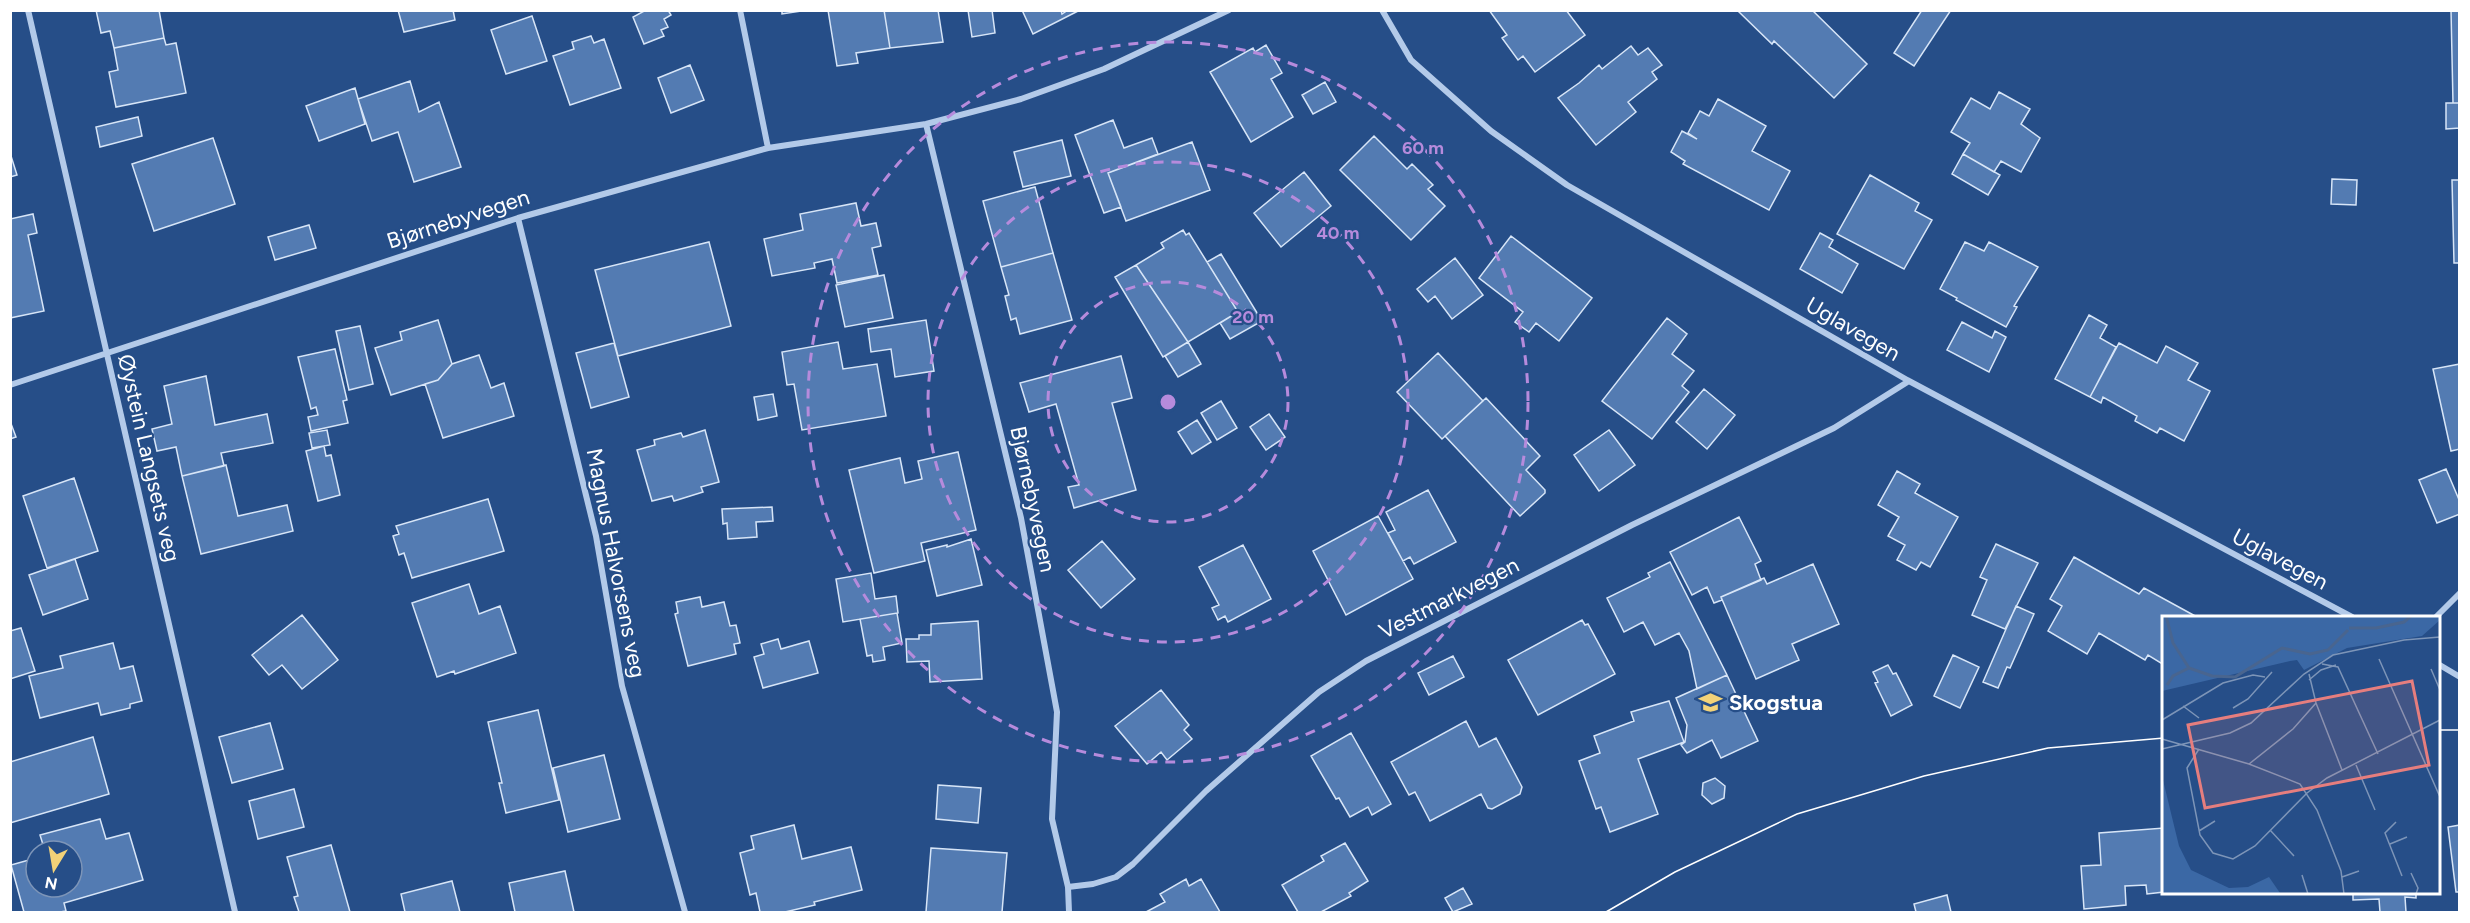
<svg xmlns="http://www.w3.org/2000/svg" width="2470" height="923" font-family="Figtree,sans-serif">
<rect width="100%" height="100%" fill="#264e88"/>
<!-- building -->
<path fill="#537bb2" stroke="#d7e5f7" stroke-width="1.5" d="M96 10H159L164 38 114 48 110 31 101 33Z
M398 10H453L455 20 404 32Z
M646 10H668L671 15 664 19 668 27 661 30 664 36 644 44 633 17Z
M782 10H808L782 14Z
M828 10H884L890 48 856 53 858 63 837 66Z
M884 10H938L943 42 890 48Z
M968 10H992L995 33 972 37Z
M1022 10H1061L1062 14 1068 10H1080L1033 34Z
M1489 10H1566L1585 35 1535 72 1523 56 1518 60 1502 38 1507 35Z
M1737 10H1812L1867 64 1834 98 1774 41 1772 44Z
M1922 10H1951L1914 66 1894 53Z
M2451 10H2460V103H2453Z
M532 16 547 61 506 74 491 30Z
M591 36 594 43 604 39 621 88 570 105 553 56 574 49 572 42Z
M164 38 166 45 176 43 186 93 116 107 109 72 118 70 114 48Z
M1266 45 1282 73 1271 79 1293 117 1251 142 1210 72 1253 48 1255 52Z
M1631 46 1638 55 1648 48 1662 65 1652 72 1657 79 1628 102 1636 112 1596 145 1558 98 1579 83 1599 65 1602 69Z
M690 65 704 100 671 113 658 78Z
M410 81 419 112 439 102 461 167 414 182 398 132 372 141 358 99Z
M1325 82 1336 102 1313 114 1302 95Z
M355 88 365 124 319 141 306 106Z
M1999 92 2030 109 2021 124 2040 138 2021 172 2001 161 1994 172 1963 154 1970 143 1951 132 1971 98 1990 109Z
M1718 99 1766 126 1752 151 1790 171 1769 210 1683 164 1685 161 1671 152 1682 131 1697 139 1688 133 1700 111 1709 116Z
M2446 103H2460V128L2446 129Z
M138 117 142 136 100 147 96 127Z
M1113 120 1124 148 1152 138 1158 154 1108 173 1121 207 1104 213 1075 135Z
M1374 136 1407 169 1412 164 1433 185 1428 189 1445 206 1411 240 1340 170Z
M213 138 235 204 154 231 132 164Z
M1062 140 1071 176 1023 187 1014 152Z
M1192 142 1210 190 1126 221 1108 173Z
M1963 154 2000 175 1988 195 1952 174Z
M11 156 17 175 10 177V157Z
M1304 172 1331 206 1281 247 1254 213Z
M1870 175 1919 203 1915 211 1932 220 1904 269 1837 234Z
M2332 179 2357 180 2356 205 2331 204Z
M2452 180H2460V263H2454Z
M1035 187 1053 253 1001 267 983 201Z
M856 203 861 226 876 223 881 246 872 248 878 275 837 283 832 259 814 263 815 268 772 276 764 239 803 230 800 214Z
M33 214 37 233 28 235 44 311 10 318V219Z
M309 225 316 248 275 260 268 237Z
M1183 230 1186 235 1189 233 1238 312 1188 342 1136 265 1164 248 1161 243Z
M1820 233 1833 240 1829 247 1858 264 1842 293 1800 269Z
M1511 236 1592 298 1559 341 1536 323 1529 332 1515 322 1523 312 1479 278Z
M709 242 731 326 618 356 595 270Z
M1965 242 1984 251 1989 242 2038 267 2014 306 2017 307 2006 327 1956 300 1957 298 1940 289Z
M1053 253 1072 320 1020 334 1016 318 1011 320 1005 296 1009 295 1001 267Z
M1221 254 1262 321 1230 339 1220 323 1238 312 1207 262Z
M1455 258 1483 295 1452 319 1435 296 1428 302 1417 289Z
M1136 265 1188 342 1163 357 1115 277Z
M884 275 893 318 845 327 836 285Z
M2089 315 2107 325 2100 338 2116 347 2090 397 2055 379Z
M1667 318 1687 334 1672 354 1694 371 1682 386 1689 392 1652 439 1602 401Z
M438 320 452 364 438 380 391 395 375 348 402 340 400 332Z
M926 320 934 371 895 377 891 349 871 352 868 329Z
M1962 322 1992 338 1995 331 2006 337 1989 372 1947 350Z
M360 326 373 384 349 390 336 331Z
M838 342 843 369 877 364 886 416 802 430 794 384 787 385 782 352Z
M1188 342 1201 364 1178 377 1165 356Z
M614 343 629 397 591 408 576 353Z
M2119 343 2157 363 2166 346 2198 363 2188 380 2210 391 2184 441 2160 428 2157 433 2135 421 2137 416 2103 397 2101 403 2090 397Z
M335 349 347 400 343 401 348 423 311 431 308 417 318 415 316 407 311 409 298 357Z
M1438 353 1483 401 1442 439 1397 392Z
M479 355 491 388 504 383 514 416 443 438 425 384 438 380 452 364Z
M1121 356 1132 398 1112 403 1136 490 1074 508 1068 487 1079 485 1056 404 1029 412 1020 383Z
M2460 364V449L2451 451 2433 369Z
M206 376 215 425 267 414 273 443 221 453 224 466 182 476 176 447 157 451 152 429 172 424 164 386Z
M1704 389 1735 415 1707 449 1676 422Z
M773 394 777 416 758 420 754 397Z
M1486 398 1540 456 1526 470 1545 490V493L1520 516 1445 436Z
M1221 401 1237 428 1217 440 1201 413Z
M1269 414 1285 437 1266 450 1250 427Z
M1197 420 1211 442 1192 454 1178 432Z
M10 421 16 437 10 439Z
M327 430 330 445 312 448 309 433Z
M705 430 719 482 701 487 703 492 674 501 672 496 652 501 637 450 655 445 654 440 681 433 683 437Z
M1609 430 1635 465 1599 491 1574 455Z
M324 446 326 456 331 455 340 495 318 501 306 451Z
M958 452 976 530 921 543 925 561 874 573 849 470 900 458 905 483 922 479 918 461Z
M226 465 238 516 287 505 293 531 201 554 182 476Z
M2446 469 2460 502V514L2437 523 2419 480Z
M1897 471 1920 484 1915 493 1958 517 1930 567 1921 562 1916 570 1897 560 1905 545 1888 536 1899 517 1878 505Z
M74 478 98 551 47 568 23 496Z
M1428 490 1456 542 1414 564 1410 557 1403 561 1388 533 1395 530 1386 512Z
M488 499 504 551 412 578 404 553 399 555 393 536 399 534 396 526Z
M772 507 773 521 756 522 757 537 728 539 727 523 723 524 722 509Z
M1378 516 1413 579 1346 615 1313 551Z
M1739 517 1761 561 1755 564 1761 580 1721 597 1722 600 1714 603 1707 587 1692 595 1670 552Z
M971 539 982 585 937 596 926 550 947 545V547Z
M1102 541 1135 579 1101 608 1068 570Z
M1996 544 2038 563 2005 629 1972 615 1987 580 1980 577Z
M1243 545 1271 599 1228 622 1225 616 1218 620 1212 608 1219 605 1199 567Z
M2074 557 2139 594 2144 588 2197 617H2164V665L2148 655 2145 660 2099 633 2087 654 2048 631 2062 606 2050 599Z
M75 559 88 599 43 615 29 575Z
M1670 562 1727 675 1697 689 1689 651 1679 633 1655 645 1643 622 1624 632 1607 598 1650 577 1648 573Z
M1813 564 1839 624 1792 644 1799 660 1756 679 1721 597 1764 578 1767 584Z
M871 573 875 599 896 596 898 613 843 622 836 579Z
M469 584 479 614 500 606 516 653 455 674 454 671 437 677 412 603Z
M700 597 702 607 724 602 730 626 736 625 740 643 734 644 736 654 688 666 675 614 678 613 676 602Z
M2016 606 2034 614 2010 668 2007 667 1998 688 1983 682Z
M897 613 902 643 883 647 885 660 873 662 872 655 867 656 860 619Z
M302 615 338 660 302 689 282 665 269 675 252 655Z
M1582 620 1585 625 1588 624 1615 674 1538 715 1508 660Z
M978 621 982 679 930 682 929 661 907 662 906 639H919V635H931V624Z
M21 628 35 671 10 679V631Z
M778 639 781 649 809 641 818 673 763 688 754 657 764 654 761 644Z
M113 643 120 669 133 666 142 701 130 704V708L101 715 98 703 40 718 29 676 63 668 60 656Z
M1953 655 1979 667 1960 708 1934 696Z
M1453 656 1464 677 1429 695 1418 673Z
M1888 665 1893 674 1896 673 1912 705 1891 716 1875 683 1878 682 1873 672Z
M1727 675 1758 741 1721 758 1712 740 1687 753 1681 745 1685 742 1687 725 1676 698Z
M1161 690 1189 725 1184 730 1192 739 1167 760 1161 752 1147 764 1115 726Z
M1669 701 1684 742 1638 759 1658 814 1610 832 1601 807 1596 809 1579 761 1600 753 1594 736 1634 721 1631 712Z
M538 710 559 800 506 813 499 783H502L488 722Z
M1466 721 1479 747 1496 738 1522 787 1520 794 1492 809 1488 808 1481 794 1430 821 1415 792 1409 795 1391 762Z
M270 723 283 769 232 783 219 737Z
M1351 733 1391 804 1372 815 1368 807 1350 817 1339 798 1336 799 1311 756Z
M93 737 109 794 10 823V762Z
M604 755 620 819 568 832 553 768Z
M1715 778 1725 786 1724 798 1712 804 1702 795 1703 783Z
M938 785 981 788 978 823 936 819Z
M294 789 304 827 258 839 249 801Z
M100 819 106 839 129 833 143 880 64 903 66 911 60 912H24L11 865 36 858V887H72V851H45L40 835Z
M794 825 802 859 851 847 862 890 814 902 815 905 785 912H760L756 893 750 895 740 853 754 849 751 836Z
M2460 825V892H2456L2448 827Z
M2164 828V892L2147 894 2146 885 2125 886 2126 905 2084 909 2081 866 2101 865 2099 833Z
M1345 843 1368 881 1349 893 1351 896 1321 912H1298L1282 885 1324 861 1321 856Z
M331 845 350 912H299L294 897 298 896 287 857Z
M931 848 1007 853 1002 912H926Z
M565 871 574 912H515L509 883Z
M1186 879 1189 886 1201 879 1220 912H1146L1165 902 1160 894Z
M452 881 460 912H405L401 894Z
M1463 888 1472 904 1453 912 1445 898Z
M2353 892H2416V898L2405 897 2406 912H2380L2379 899 2353 900Z
M1947 895 1951 912H1916L1914 904Z"/>
<g fill="none" stroke-linecap="round" stroke-linejoin="round">
<!-- minor -->
<path stroke="#b3cae9" stroke-width="6" d="M28 10 235 912
M740 10 768 148
M1382 10 1411 60 1491 131 1567 185 1909 381 2352 617
M926 124 1021 518 1057 712 1052 819 1068 887
M518 218 596 536 622 686 685 912
M10 385 518 218 768 148 926 124 1021 99 1104 69 1229 10
M2436 617 2460 593
M2438 664 2460 677
M1069 912 1068 887 1093 884 1116 877 1133 864 1206 791 1319 692 1366 661 1632 525 1834 428 1909 381"/>
<!-- tram -->
<path stroke="#fff" stroke-width="1.5" d="M2438 730H2460
M1606 912 1675 872 1797 814 1924 776 2048 748 2164 738"/>
</g>
<!-- distance rings -->
<g fill="none" stroke="#b68bdc" stroke-width="3" stroke-dasharray="10 8">
<circle cx="1168" cy="402" r="120"/>
<circle cx="1168" cy="402" r="240"/>
<circle cx="1168" cy="402" r="360"/>
</g>
<!-- icons -->
<defs>
<symbol id="school-bare" viewBox="-9 -9 18 18"><path d="M0-5L7-2L0 1L-7-2ZM-4 1L0 2.5L4 1V4Q0 6-4 4Z" fill="#f2d278" stroke="#264e88" stroke-width="2.5" paint-order="stroke"/></symbol>
</defs>
<g fill-rule="evenodd">
<use href="#school-bare" x="1694" y="686" width="33" height="33"/>
</g>
<g text-anchor="middle" dominant-baseline="central" stroke-width="4.5" stroke-linejoin="round" paint-order="stroke">
<!-- street labels -->
<g font-size="22" fill="#fff" stroke="#264e88">
<text transform="translate(458 219) rotate(-18)">Bjørnebyvegen</text>
<text transform="translate(1853 329) rotate(30)">Uglavegen</text>
<text transform="translate(149 458) rotate(77)">Øystein Langsets veg</text>
<text transform="translate(1033 499) rotate(78)">Bjørnebyvegen</text>
<text transform="translate(2280 559) rotate(28)">Uglavegen</text>
<text transform="translate(616 563) rotate(79)">Magnus Halvorsens veg</text>
<text transform="translate(1449 598) rotate(-27)">Vestmarkvegen</text>
</g>
<!-- poi labels -->
<g font-size="22" font-weight="bold" fill="#fff" stroke="#264e88" text-anchor="start">
<text x="1729" y="702">Skogstua</text>
</g>
</g>
<!-- overview -->
<g transform="translate(2162 616)">
<rect width="278" height="278" fill="#264e88"/>
<path d="M0 0H277L278 4 260 20 185 32 142 54 135 44 128 45 0 75ZM0 160 17 230 29 254 67 272 86 271 107 261 118 277H0Z" fill="#3b68a5"/>
<path fill="none" stroke="#49658f" stroke-width="3" d="M4 0 11 27 27 52 50 60 73 61 120 32 148 38 166 34 186 14M187 12H214L242 6 249 0M5 69 11 60 27 52"/>
<path fill="none" stroke="#7d95b8" stroke-width="1.5" d="M217 43 278 181M160 48 176 51 216 138M269 53 278 74M147 64 159 54 174 49M154 87 180 154M21 90 37 102M71 92 86 83 110 56M0 104 61 67 91 59 103 61M0 123 87 148 138 168 155 194 179 255 182 278M0 133 68 117 89 107 142 58 171 39 242 24 278 21M37 133 25 152 38 219 51 237 71 243 93 230 145 177 165 162 278 104M87 148 131 113 154 87 147 58M194 149 213 194M234 206 223 217 240 260M108 214 132 240M37 215 53 205M228 228 245 221M249 257 256 272 254 278M140 259 146 278M180 261 197 255"/>
<path fill="#e67e7e" fill-opacity="0.15" stroke="#e67e7e" stroke-width="3" d="M250 65 267 149 43 192 26 109Z"/>
<rect width="278" height="278" fill="none" stroke="#fff" stroke-width="3"/>
</g>
<circle cx="1168" cy="402" r="9" fill="#b68bdc" stroke="#264e88" stroke-width="3"/>
<g font-size="18" text-anchor="middle" font-weight="bold" fill="#b68bdc" stroke="#264e88" stroke-width="4.5" stroke-linejoin="round" paint-order="stroke">
<text x="1423" y="154">60 m</text>
<text x="1338" y="239">40 m</text>
<text x="1253" y="323">20 m</text>
</g>
<!-- border -->
<rect width="2470" height="923" fill="none" stroke="#ffffff" stroke-width="24"/>
<!-- north arrow -->
<g transform="translate(54 869) rotate(191)"><circle r="28" fill="#264e88" stroke="#7d95b8" stroke-width="1.5"/>
<path d="M0-4.5L10 22L0 15L-10 22Z" fill="#f2d278"/>
<text y="-9" font-size="16" font-weight="bold" text-anchor="middle" fill="#ffffff">N</text>
</g>
</svg>
